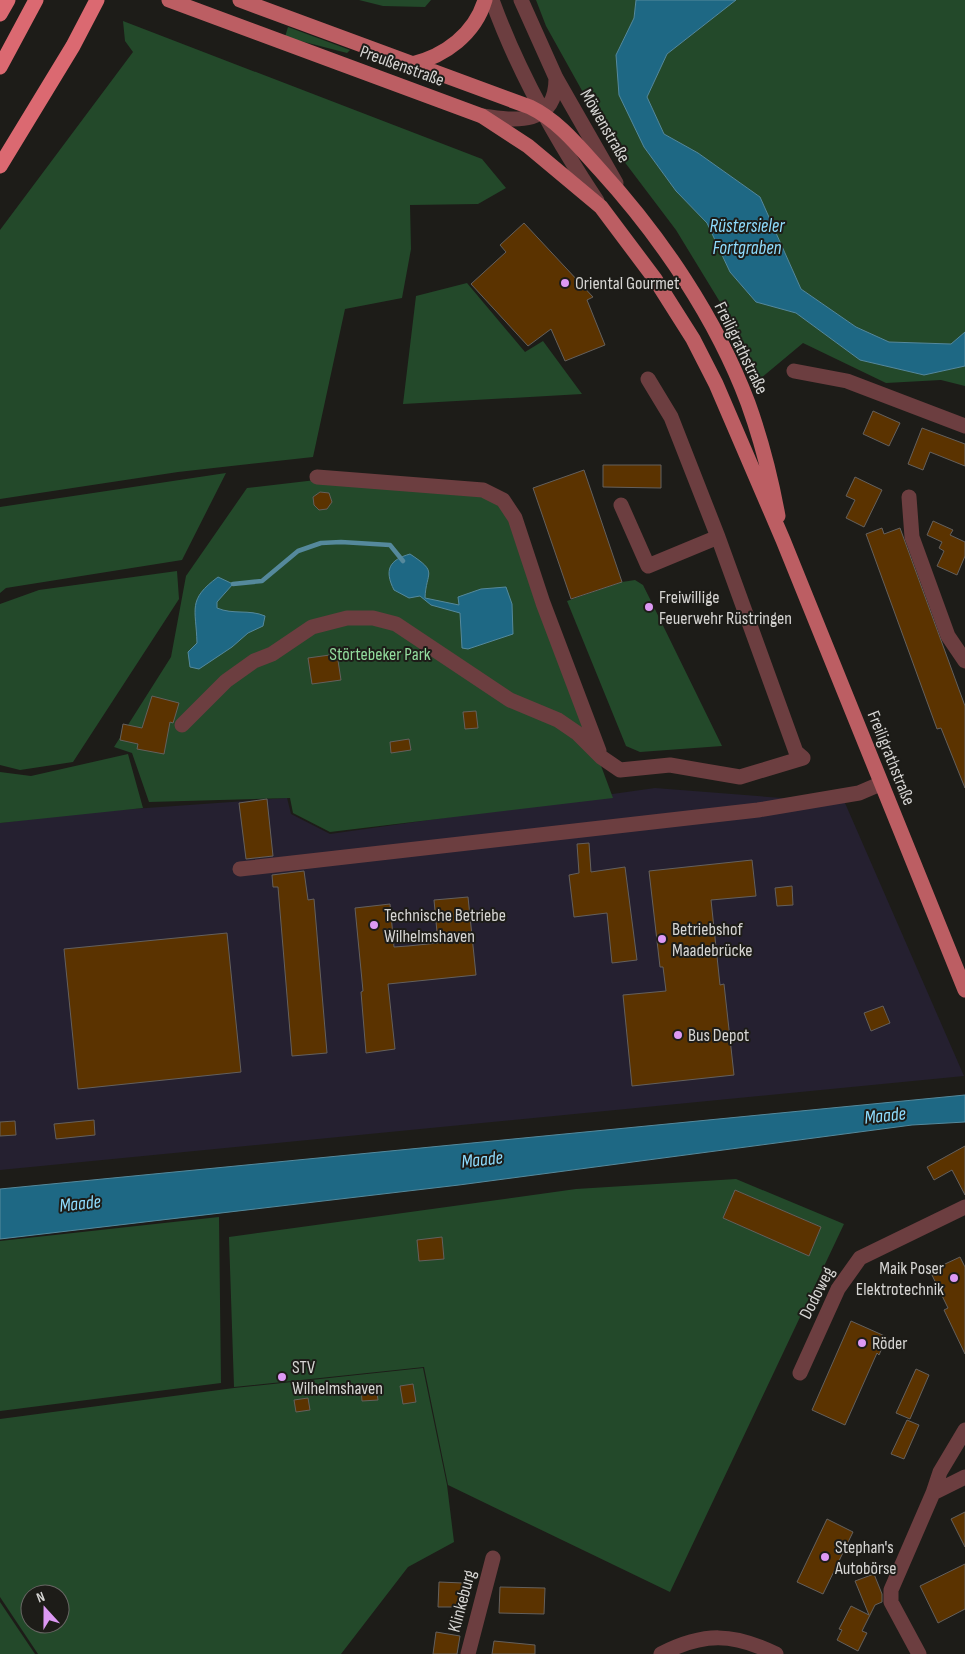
<svg xmlns="http://www.w3.org/2000/svg" width="965" height="1654" font-family="'Sofia Sans Condensed',sans-serif">
<rect width="100%" height="100%" fill="#1d1c18"/>
<!-- commercial -->
<path fill="#252030" d="M655 788 845 803 964 1076 0 1170V823L90 812 287 798 291 814 330 834Z"/>
<!-- green -->
<path fill="#23492a" fill-rule="evenodd" d="M359 0H431L425 7 383 6Z
M536 0H636L634 18 616 55 644 147 676 191 707 223 730 272 756 302 796 313 860 360 924 375 965 366V386L941 380 886 383 803 343 760 379 723 307 676 230 614 148 546 26Z
M736 0H965V332L951 344 889 342 856 327 801 289 760 197 698 153 664 134 647 97 667 54Z
M123 21 482 159 506 188 478 204 410 205 411 249 402 298 345 309 313 457 178 472 0 499V230L133 52 125 41Z
M288 27 350 50 347 53 285 37Z
M467 283 525 352 543 341 582 394 403 404 416 296Z
M226 473 182 560 6 588 0 593V507Z
M316 480 481 493 500 503 508 515 613 798 330 832 293 813 290 798 149 802 132 753 114 747 171 657 186 576 247 488Z
M177 571 179 599 73 762 20 770 0 765V604L39 590Z
M635 580 643 585 648 595 722 746 640 752 626 746 567 601 622 582Z
M128 754 143 808 0 823V772L31 776Z
M736 1179 844 1224 670 1592 448 1485 424 1367 234 1387 229 1237 576 1189ZM735 1190 821 1227 809 1255 723 1218Z
M219 1217 221 1383 0 1411V1241Z
M423 1368 447 1485 454 1542 408 1567 341 1654H38L0 1597V1419L234 1388ZM30 1594H60V1624H30Z
M0 1602 35 1654H0Z"/>
<!-- water -->
<path fill="#1e6884" stroke="#55899c" d="M636 0H736L667 54 647 97 664 134 698 153 760 197 801 289 856 327 889 342 951 344 965 332V366L924 375 860 360 796 313 756 302 730 272 707 223 676 191 644 147 619 95 616 55 634 18Z
M410 554C439 573 426 571 425 598L459 605 458 597 481 589 506 587 512 604 513 634 468 649 462 648 460 613 431 605 420 596 409 598 394 590C384 570 389 560 410 554Z
M218 577 233 584 217 602V608C233 615 249 609 265 616L263 626 248 633 232 647 199 669 190 667 188 652 197 643C196 608 187 600 218 577Z
M965 1095V1122L912 1125 459 1185 0 1239V1189Z"/>
<g fill="none" stroke-linecap="round" stroke-linejoin="round">
<!-- stream -->
<path stroke="#55899c" stroke-width="4.5" d="M233 584 262 581 298 551 321 543 341 542 390 545 403 561"/>
</g>
<!-- building -->
<path fill="#5b3300" stroke="#64605d" d="M524 223 593 297 587 300 605 345 565 361 551 329 528 346 471 284 506 252 500 245Z
M873 411 900 423 889 446 863 434Z
M922 428 965 444V466L930 452 923 470 908 464Z
M603 465H661V488L603 487Z
M584 470 622 582 571 599 533 488Z
M855 477 882 490 864 527 846 518 855 500 846 496Z
M320 492 329 493 332 502 327 509 319 510 314 505 313 497Z
M933 521 953 530 950 535 965 542V556L957 575 937 566 944 551 939 548 942 542 927 535Z
M882 528 884 534 900 528 965 706V788L941 728 937 729 866 534Z
M337 654 341 680 312 684 308 658Z
M152 696 179 703 174 720 173 723 170 722 164 754 137 749 138 744 120 740 123 724 142 728Z
M476 711 478 728 465 729 463 712Z
M409 739 411 750 391 753 390 742Z
M267 799 273 856 246 859 239 803Z
M589 843 591 872 625 867 637 960 612 963 607 913 574 917 569 875 579 873 577 844Z
M752 860 756 896 711 900 720 985 724 984 734 1075 632 1086 623 995 666 991 663 967H660L649 871Z
M304 871 308 900 314 899 327 1053 292 1056 278 887H273L272 875Z
M792 886 793 905 777 906 775 888Z
M468 897 476 975 388 984 395 1049 366 1053 361 992 363 991 355 908 390 904 394 947 408 946 438 943 434 900Z
M227 933 241 1072 78 1089 64 949Z
M883 1006 890 1023 871 1031 864 1013Z
M94 1120 95 1135 56 1139 54 1124Z
M15 1121 16 1135 0 1136V1122Z
M965 1146V1195L952 1170 934 1180 927 1167Z
M735 1190 821 1227 809 1256 723 1218Z
M442 1237 444 1259 419 1261 417 1240Z
M960 1257 965 1267V1354L944 1310 948 1308 930 1271Z
M851 1321 887 1337 879 1355 877 1353 845 1425 812 1410Z
M916 1369 929 1375 910 1419 896 1413Z
M413 1384 416 1402 403 1404 400 1386Z
M376 1386 378 1400 362 1401 361 1388Z
M308 1398 310 1410 296 1412 294 1400Z
M907 1420 919 1425 904 1459 891 1454Z
M965 1512V1547L951 1519Z
M827 1519 853 1532 823 1594 797 1582Z
M965 1564V1609L938 1623 920 1586Z
M874 1574 882 1594V1602L875 1605 862 1631 867 1633 858 1651 837 1640 842 1630 839 1629 851 1606 869 1615 855 1581Z
M439 1582 463 1583V1607H438Z
M500 1587 545 1588 544 1614 499 1613Z
M436 1632 460 1636 457 1654H433Z
M494 1641 535 1645V1654H492Z"/>
<g fill="none" stroke-linecap="round" stroke-linejoin="round">
<!-- minor -->
<path stroke="#6c3e40" stroke-width="15" d="M492 0C518 72 555 138 597 201
M521 0 556 78 616 183
M482 116C516 121 556 126 556 78
M794 371 847 381 965 426
M648 379 671 417 718 537 796 752 803 758
M317 477 483 490 503 500 515 518 543 603 599 751
M909 497 912 537 948 636 965 661
M621 505 648 566 718 537
M182 725 226 681 254 661 272 654 312 627 347 618H373L396 624 510 700 558 720 577 733 601 757 620 770 670 765 740 777 803 758
M240 869 758 810 859 793 880 784
M800 1373 838 1289 860 1258 965 1207
M933 1493 940 1472 965 1430
M468 1654 493 1558
M661 1654C704 1632 733 1633 776 1654
M919 1654 891 1602V1590L933 1493 965 1477"/>
<!-- major -->
<path stroke="#bc5e63" stroke-width="15" d="M169 0 482 116 528 146 601 207 655 279 693 339 716 384 783 540 965 990
M240 0 530 107C559 121 579 147 600 170 661 237 716 318 748 403 761 439 771 478 778 516
M412 64C445 56 475 34 485 0"/>
<!-- highway -->
<path stroke="#db6971" stroke-width="15" d="M0 14 8 0
M0 67 36 0
M0 166 73 46 97 0"/>
</g>
<!-- markers -->
<g fill="#dd99f4" stroke="#1d1c18" stroke-width="2">
<circle cx="565" cy="283" r="5"/>
<circle cx="649" cy="607" r="5"/>
<circle cx="374" cy="925" r="5"/>
<circle cx="662" cy="939" r="5"/>
<circle cx="678" cy="1035" r="5"/>
<circle cx="954" cy="1278" r="5"/>
<circle cx="862" cy="1343" r="5"/>
<circle cx="282" cy="1377" r="5"/>
<circle cx="825" cy="1557" r="5"/>
</g>
<g text-anchor="middle" dominant-baseline="central" stroke-width="4" stroke-linejoin="round" paint-order="stroke">
<!-- street labels -->
<g font-size="18" fill="#d6d5d3" stroke="#1d1c18">
<text transform="translate(402 66) rotate(20)">Preußenstraße</text>
<text transform="translate(605 126) rotate(60)">Möwenstraße</text>
<text transform="translate(741 348) rotate(64)">Freiligrathstraße</text>
<text transform="translate(891 758) rotate(68)">Freiligrathstraße</text>
<text transform="translate(817 1293) rotate(-63)">Dodoweg</text>
<text transform="translate(462 1601) rotate(-75)">Klinkeburg</text>
</g>
<!-- poi labels -->
<g font-size="18" fill="#d6d5d3" stroke="#1d1c18" text-anchor="start">
<text x="575" y="283">Oriental Gourmet</text>
<text x="659" y="597">Freiwillige<tspan x="659" dy="21">Feuerwehr Rüstringen</tspan></text>
<text x="384" y="915">Technische Betriebe<tspan x="384" dy="21">Wilhelmshaven</tspan></text>
<text x="672" y="929">Betriebshof<tspan x="672" dy="21">Maadebrücke</tspan></text>
<text x="688" y="1035">Bus Depot</text>
<text x="944" y="1268" text-anchor="end">Maik Poser<tspan x="944" dy="21">Elektrotechnik</tspan></text>
<text x="872" y="1343">Röder</text>
<text x="292" y="1367">STV<tspan x="292" dy="21">Wilhelmshaven</tspan></text>
<text x="835" y="1547">Stephan's<tspan x="835" dy="21">Autobörse</tspan></text>
</g>
<!-- park labels -->
<g font-size="18" fill="#92db9d" stroke="#1d1c18">
<text x="380" y="654">Störtebeker Park</text>
</g>
<!-- water labels -->
<g font-size="19" font-style="italic" fill="#8fddff" stroke="#1d1c18">
<text x="747" y="226">Rüstersieler<tspan x="747" dy="22">Fortgraben</tspan></text>
<text transform="translate(885 1116) rotate(-6)">Maade</text>
<text transform="translate(482 1160) rotate(-6)">Maade</text>
<text transform="translate(80 1204) rotate(-6)">Maade</text>
</g>
</g>
<!-- north arrow -->
<g transform="translate(45 1609) rotate(339)"><circle r="24" fill="#1d1c18" stroke="#676663"/>
<path d="M0-4L9 19L0 12L-9 19Z" fill="#dd99f4"/>
<text y="-8" font-size="14" font-weight="bold" text-anchor="middle" fill="#d6d5d3">N</text>
</g>
</svg>
